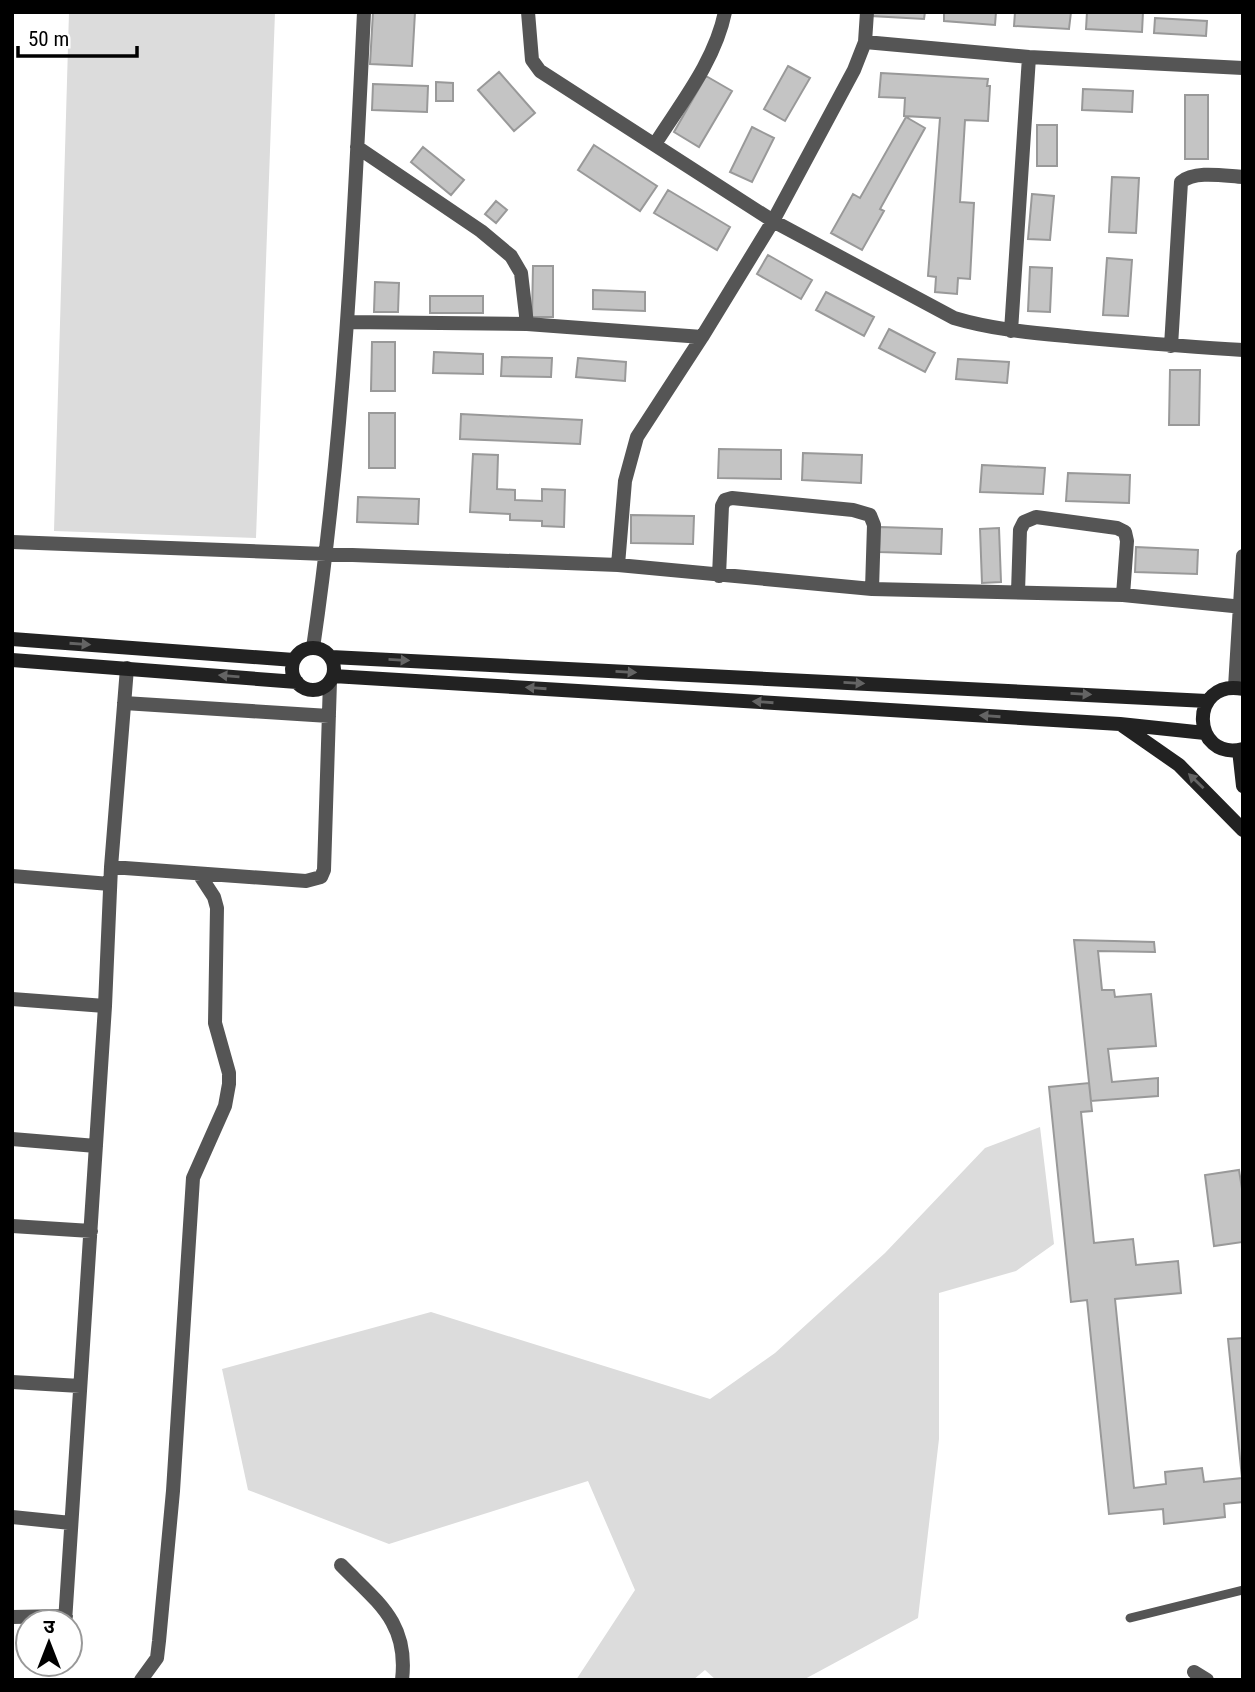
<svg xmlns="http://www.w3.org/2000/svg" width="1255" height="1692" font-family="'Roboto Condensed','Noto Sans Devanagari',sans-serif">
<rect width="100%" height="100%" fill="#fff"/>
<!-- green -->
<path fill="#dcdcdc" d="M69 12H275L256 538 54 531Z
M1040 1127 1054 1244 1016 1271 939 1293V1439L918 1618 803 1680H716L705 1670 693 1680H576L635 1590 588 1481 389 1544 248 1490 222 1369 431 1312 710 1399 775 1353 885 1253 985 1148Z"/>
<!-- building -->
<path fill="#c4c4c4" stroke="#999" stroke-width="2" d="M373 12H415L412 66 370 64Z
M872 12H925L924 19 871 16Z
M944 12H996L995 25 944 21Z
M1015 12H1071L1069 29 1014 26Z
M1087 12H1143L1142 32 1086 29Z
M1155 18 1207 21 1206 36 1154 33Z
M788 66 810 78 785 121 764 109Z
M499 72 535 113 514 131 478 90Z
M881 73 988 79 987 86H990L988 121 965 120 960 202 974 203 970 279 958 278 957 294 935 292 936 277 928 276 940 118 904 116 905 98 879 97Z
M706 76 732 91 699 147 674 132Z
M436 82 453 83V101H436Z
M373 84 428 86 427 112 372 110Z
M1083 89 1133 91 1132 112 1082 110Z
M1185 95H1208V159H1185Z
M906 117 925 128 880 209 884 211 862 250 831 233 853 194 860 198Z
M1037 125H1057V166H1037Z
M752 127 774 138 752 182 730 172Z
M594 145 657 186 640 211 578 170Z
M423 147 464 180 451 195 411 162Z
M1112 177 1139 178 1136 233 1109 232Z
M668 190 730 227 717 250 654 213Z
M1032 194 1054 196 1050 240 1028 239Z
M496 201 507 210 496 223 485 214Z
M768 255 812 280 801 299 757 274Z
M1107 258 1132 260 1128 316 1103 315Z
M533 266H553V317H532Z
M1030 267 1052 268 1050 312 1028 311Z
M375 282 399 283 398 312H374Z
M593 290 645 292V311L593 309Z
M826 292 874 317 864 336 816 310Z
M430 296H483V313H430Z
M889 329 935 353 925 372 879 348Z
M372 342H395V391H371Z
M434 352 483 354V374L433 373Z
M502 357 552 358 551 377 501 376Z
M578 358 626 362 625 381 576 377Z
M958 359 1009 362 1007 383 956 379Z
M1170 370H1200L1199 425H1169Z
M369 413H395V468H369Z
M461 414 582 420 580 444 460 439Z
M719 449 781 450V479L718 478Z
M803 453 862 455 861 483 802 480Z
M473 454 498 455 497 489 515 490V500L542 501V489L565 490 564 527 542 526V521L510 520V514L470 512Z
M982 465 1045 468 1043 494 980 492Z
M1068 473 1130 475 1129 503 1066 501Z
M358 497 419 499 418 524 357 522Z
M631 515 694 516 693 544 631 543Z
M880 527 942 529 941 554 879 552Z
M999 528 1001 582 982 583 980 529Z
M1136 547 1198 550 1197 574 1135 572Z
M1074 940 1154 942 1155 952 1098 951 1102 990H1114L1115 997 1151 994 1156 1046 1108 1049 1112 1082 1158 1078V1096L1091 1101Z
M1089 1083 1092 1111 1081 1112 1094 1243 1133 1239 1136 1265 1178 1261 1181 1293 1115 1299 1134 1488 1166 1484 1165 1472 1202 1468 1204 1482 1242 1478 1228 1339 1243 1338V1502L1224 1504 1225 1517 1164 1524 1163 1509 1109 1514 1087 1300 1071 1302 1049 1087Z
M1239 1170 1243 1195V1242L1214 1246 1205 1175Z"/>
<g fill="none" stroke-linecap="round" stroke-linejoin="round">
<!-- lane -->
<path stroke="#555" stroke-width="9" d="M1130 1618 1243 1590"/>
<!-- street -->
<path stroke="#555" stroke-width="14" d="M528 12 532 60 540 71 773 221 954 318C994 330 1035 333 1076 337 1132 342 1187 347 1243 350
M865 42 1029 57 1243 68
M655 144C681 103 715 61 725 12
M357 147 481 231 511 256 521 273 527 324
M347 322 527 324 702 337
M1011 331 1029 57
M1171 346 1181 182C1195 170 1225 176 1243 177
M12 542 618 565 872 589 1123 595 1243 607
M618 565 625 481 637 437 702 337 773 221 854 70 865 42 867 12
M719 576 722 506 725 500 732 498 853 510 870 515 874 525 872 589
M1018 592 1020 530 1024 522 1036 517 1117 528 1125 532 1127 541 1123 595
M313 648C344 437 354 224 364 12
M1235 687 1243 556
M124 703 329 716
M111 867 306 881 321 877 324 870 330 681
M12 876 110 884
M12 999 105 1006
M12 1139 96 1146
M12 1226 91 1231
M12 1382 80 1386
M12 1517 71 1523
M341 1565C377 1602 409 1622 402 1680
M12 1617 66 1616
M65 1622 105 1006 111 867 127 668
M1194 1672 1207 1680
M141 1680 157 1658 159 1641 173 1491 193 1178 225 1106 229 1084V1073L215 1023 217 908 214 897 199 874"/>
<!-- secondary -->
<path stroke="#222" stroke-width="14" d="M12 639 294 660
M292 669a21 21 0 1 1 42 0a21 21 0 1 1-42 0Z
M331 657 1207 701
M12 660 297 682
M333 676 1120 724 1205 733
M1243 689C1188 678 1191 762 1243 749
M1123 726 1179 765 1243 830
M1239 750 1243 786"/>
</g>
<!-- one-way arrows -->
<defs><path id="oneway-solid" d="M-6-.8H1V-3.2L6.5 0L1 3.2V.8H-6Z" transform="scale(1.75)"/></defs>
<g fill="#646464">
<use href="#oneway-solid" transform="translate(80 644) rotate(4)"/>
<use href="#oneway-solid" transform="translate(399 660) rotate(3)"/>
<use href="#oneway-solid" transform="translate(626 672) rotate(3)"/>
<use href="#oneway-solid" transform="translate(229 676) rotate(-175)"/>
<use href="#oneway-solid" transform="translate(854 683) rotate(3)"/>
<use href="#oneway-solid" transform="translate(536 688) rotate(-176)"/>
<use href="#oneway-solid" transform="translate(1081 694) rotate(3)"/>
<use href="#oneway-solid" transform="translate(763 702) rotate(-176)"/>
<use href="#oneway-solid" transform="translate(990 716) rotate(-176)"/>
<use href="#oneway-solid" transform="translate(1196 781) rotate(-136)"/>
</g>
<!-- border -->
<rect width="1255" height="1692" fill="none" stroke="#000000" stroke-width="28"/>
<!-- north arrow -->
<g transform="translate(49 1643)"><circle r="33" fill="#ffffff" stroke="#999999" stroke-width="2"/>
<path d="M0-5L12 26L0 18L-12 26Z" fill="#000000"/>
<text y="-10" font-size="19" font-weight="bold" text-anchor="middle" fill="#000000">उ</text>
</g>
<!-- scale -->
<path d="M18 46v10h119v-10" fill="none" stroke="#000000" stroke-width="3.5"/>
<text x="28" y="46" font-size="21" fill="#000000" stroke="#ffffff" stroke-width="5" paint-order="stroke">50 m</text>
</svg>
